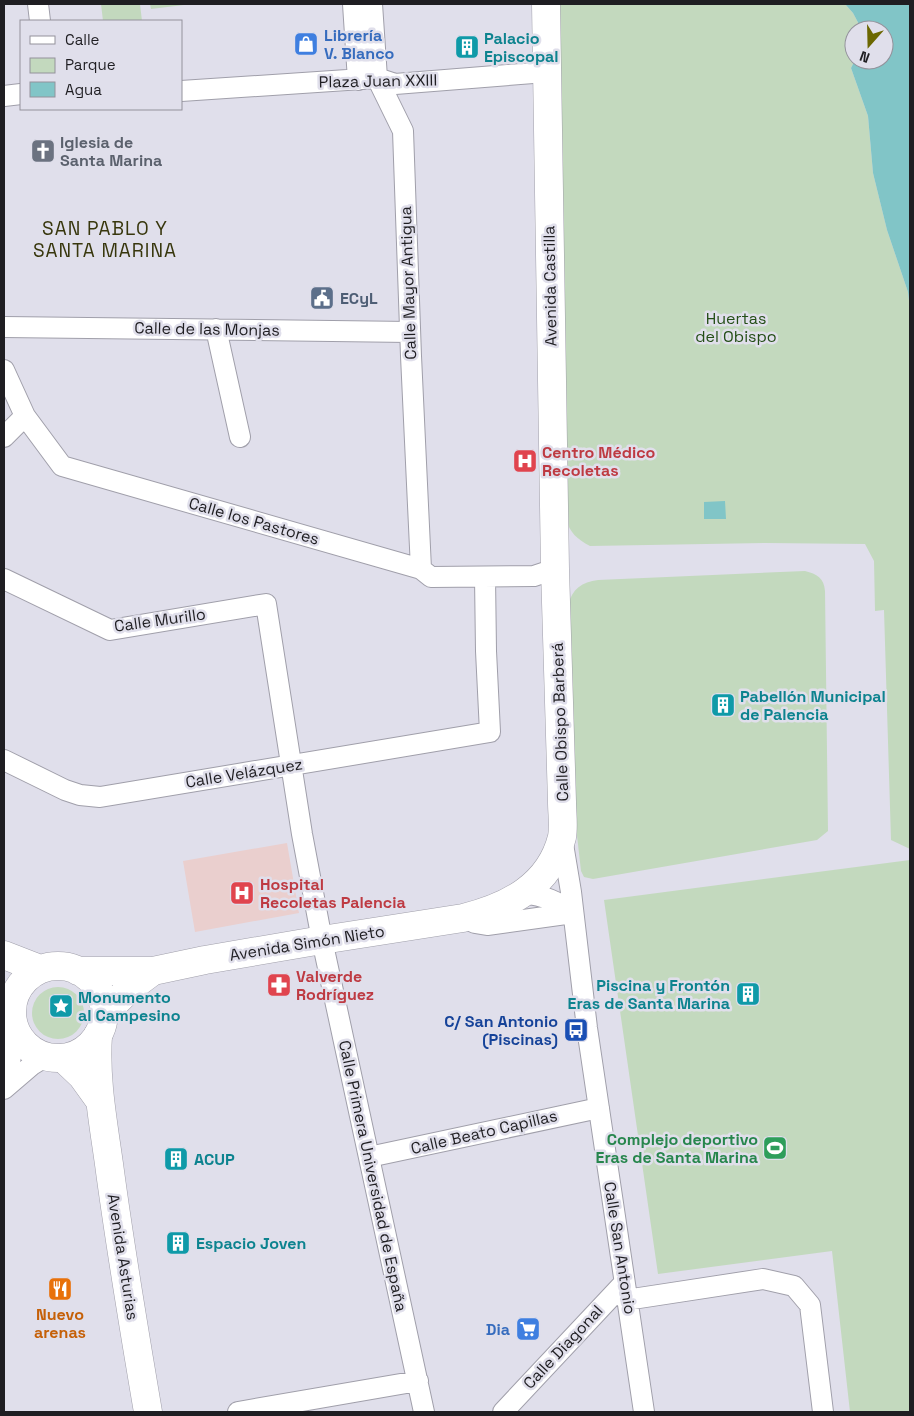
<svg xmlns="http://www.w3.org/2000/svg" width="914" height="1416" font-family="'Space Grotesk',sans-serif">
<rect width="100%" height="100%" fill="#e0dfeb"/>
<!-- medical -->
<path fill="#eacfce" d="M287 843 299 913 195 932 183 861Z"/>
<!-- green -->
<path fill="#c3d9be" d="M101 4H140L142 21H103Z
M150 4H192L151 9Z
M557 4H845L853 13 862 30H854L855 60 851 68 868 116 873 173 887 230 908 292 910 309V849L891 840 884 610 875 611 874 561 865 544 766 543 590 546C577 539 570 533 566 519Z
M805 571C817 574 824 578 825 591L828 831 817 840 593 879 584 877 581 871 574 809 568 605C572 589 582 582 598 580Z
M910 860V1412H850L832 1251 658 1274 604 900Z
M32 1013a26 26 0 1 1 52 0a26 26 0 1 1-52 0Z"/>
<!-- water -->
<path fill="#81c5c7" d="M845 4H910V309L908 292 887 230 873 173 868 116 851 68 855 60H884V30H862L853 13Z
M725 501 726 519H704V502Z"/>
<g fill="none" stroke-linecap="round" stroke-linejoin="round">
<defs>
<path id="street" d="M38 4 40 21
M353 4 358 80
M372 4 377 78 403 131 411 356 421 569
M181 91 377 78 395 84 546 72
M4 96 21 94
M4 327 410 332
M216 329 240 437
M4 370 25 416 62 466 421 569 431 577 534 576 555 569
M4 437 25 416
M4 579 110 630 266 604 302 834 322 940 424 1412
M4 760 65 790 80 795 100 797 490 732 486 651 485 577
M562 838 571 892 587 1028 644 1412
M524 893C544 896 558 901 573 913
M465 918 475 923 487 925 573 913
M6 1087 15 1031
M4 1089 32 1065 45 1057
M369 1157 599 1108
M626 1300 763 1279 794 1286 810 1305 823 1412
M238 1412 418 1381
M503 1412 624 1283"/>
<path id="secondary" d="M4 955 40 969
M12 1012a46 46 0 1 1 92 0a46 46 0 1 1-92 0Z
M78 971H153L205 960 322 940 463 918C508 907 550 886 562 837 564 826 562 813 562 802L555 569 546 4
M104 1014 129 989 153 971"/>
<path id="primary" d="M98 1035C95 1079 103 1121 109 1164 120 1247 134 1330 148 1412
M63 1058 82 1076 100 1101"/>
</defs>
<!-- street casing -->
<use href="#street" stroke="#a09faa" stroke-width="22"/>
<!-- secondary casing -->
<use href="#secondary" stroke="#a09faa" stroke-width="29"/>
<!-- primary casing -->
<use href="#primary" stroke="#a09faa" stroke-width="29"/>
<!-- street -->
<use href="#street" stroke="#fff" stroke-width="20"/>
<!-- secondary -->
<use href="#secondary" stroke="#fff" stroke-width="28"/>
<!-- primary -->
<use href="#primary" stroke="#fff" stroke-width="28"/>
</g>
<!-- icons -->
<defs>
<symbol id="shop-square" viewBox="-11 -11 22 22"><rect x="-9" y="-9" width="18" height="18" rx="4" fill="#3f7fe0" stroke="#e0dfeb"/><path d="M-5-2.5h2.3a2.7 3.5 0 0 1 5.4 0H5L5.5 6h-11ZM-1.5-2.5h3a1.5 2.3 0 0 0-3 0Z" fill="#fff"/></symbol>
<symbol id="building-square" viewBox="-11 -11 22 22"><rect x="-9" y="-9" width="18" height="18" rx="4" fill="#0f9aa8" stroke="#e0dfeb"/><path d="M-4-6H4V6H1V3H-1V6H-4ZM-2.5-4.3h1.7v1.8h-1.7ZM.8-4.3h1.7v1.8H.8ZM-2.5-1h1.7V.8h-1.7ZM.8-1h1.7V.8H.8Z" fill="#fff"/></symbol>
<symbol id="church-square" viewBox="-11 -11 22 22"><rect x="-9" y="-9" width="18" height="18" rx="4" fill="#6b7280" stroke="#e0dfeb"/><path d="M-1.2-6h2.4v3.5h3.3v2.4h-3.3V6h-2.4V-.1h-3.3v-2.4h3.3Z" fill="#fff"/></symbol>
<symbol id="civic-square" viewBox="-11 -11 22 22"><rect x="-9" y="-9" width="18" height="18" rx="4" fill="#5c6f8a" stroke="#e0dfeb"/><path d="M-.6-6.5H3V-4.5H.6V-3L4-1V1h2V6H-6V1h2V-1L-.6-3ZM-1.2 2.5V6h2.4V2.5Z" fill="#fff"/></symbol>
<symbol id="hospital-square" viewBox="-11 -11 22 22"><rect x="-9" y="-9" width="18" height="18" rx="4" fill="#e0444e" stroke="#e0dfeb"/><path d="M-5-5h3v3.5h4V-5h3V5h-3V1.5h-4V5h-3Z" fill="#fff"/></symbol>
<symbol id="pharmacy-square" viewBox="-11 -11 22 22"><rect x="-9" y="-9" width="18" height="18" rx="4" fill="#e0444e" stroke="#e0dfeb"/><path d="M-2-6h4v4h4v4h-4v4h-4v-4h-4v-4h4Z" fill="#fff"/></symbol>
<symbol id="sight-square" viewBox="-11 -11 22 22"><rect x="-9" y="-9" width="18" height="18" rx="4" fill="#0f9aa8" stroke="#e0dfeb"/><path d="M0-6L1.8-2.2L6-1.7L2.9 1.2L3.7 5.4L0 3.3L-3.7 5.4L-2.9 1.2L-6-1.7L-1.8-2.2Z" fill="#fff"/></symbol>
<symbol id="bus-square" viewBox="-11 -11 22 22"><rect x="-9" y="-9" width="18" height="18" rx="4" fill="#1a4fb4" stroke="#e0dfeb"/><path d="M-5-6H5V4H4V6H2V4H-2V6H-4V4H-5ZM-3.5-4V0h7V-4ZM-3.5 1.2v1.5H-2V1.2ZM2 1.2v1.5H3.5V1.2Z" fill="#fff"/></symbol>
<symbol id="stadium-square" viewBox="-11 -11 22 22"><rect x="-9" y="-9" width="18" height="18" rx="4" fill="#2e9e5b" stroke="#e0dfeb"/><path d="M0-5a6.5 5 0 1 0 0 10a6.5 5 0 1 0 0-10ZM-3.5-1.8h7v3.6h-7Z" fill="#fff"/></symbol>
<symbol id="restaurant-square" viewBox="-11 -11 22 22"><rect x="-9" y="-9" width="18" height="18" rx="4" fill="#e8710a" stroke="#e0dfeb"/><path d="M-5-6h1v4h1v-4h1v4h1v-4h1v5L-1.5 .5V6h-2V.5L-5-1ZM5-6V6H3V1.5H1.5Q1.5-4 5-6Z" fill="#fff"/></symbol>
<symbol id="supermarket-square" viewBox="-11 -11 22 22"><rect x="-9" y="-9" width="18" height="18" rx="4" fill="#3f7fe0" stroke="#e0dfeb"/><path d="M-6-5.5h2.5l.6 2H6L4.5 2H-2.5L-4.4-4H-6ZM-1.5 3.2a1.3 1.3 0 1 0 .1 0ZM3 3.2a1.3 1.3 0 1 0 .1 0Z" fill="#fff"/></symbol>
</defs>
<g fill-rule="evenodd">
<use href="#shop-square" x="292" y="30" width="28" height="28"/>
<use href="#building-square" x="453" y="33" width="28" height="28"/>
<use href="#church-square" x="29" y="137" width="28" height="28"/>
<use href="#civic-square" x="308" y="284" width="28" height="28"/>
<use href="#hospital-square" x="511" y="447" width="28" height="28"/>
<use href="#building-square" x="709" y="691" width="28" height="28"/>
<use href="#hospital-square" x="228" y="879" width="28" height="28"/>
<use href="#pharmacy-square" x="265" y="971" width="28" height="28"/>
<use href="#building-square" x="734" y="980" width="28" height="28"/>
<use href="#sight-square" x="47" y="992" width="28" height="28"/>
<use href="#bus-square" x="562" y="1016" width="28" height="28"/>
<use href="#stadium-square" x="761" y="1134" width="28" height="28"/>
<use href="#building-square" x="162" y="1145" width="28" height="28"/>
<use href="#building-square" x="164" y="1229" width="28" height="28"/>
<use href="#restaurant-square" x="46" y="1275" width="28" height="28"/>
<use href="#supermarket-square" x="514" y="1315" width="28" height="28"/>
</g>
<g text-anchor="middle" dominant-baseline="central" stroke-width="5" stroke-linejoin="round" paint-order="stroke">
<!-- shop labels -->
<g font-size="16" font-weight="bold" fill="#366cbe" stroke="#e0dfeb" text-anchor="start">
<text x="324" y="35">Librería<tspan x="324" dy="18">V. Blanco</tspan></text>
<text x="510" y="1329" text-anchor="end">Dia</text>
</g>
<!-- culture labels -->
<g font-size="16" font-weight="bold" fill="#0d838f" stroke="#e0dfeb" text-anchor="start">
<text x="484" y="38">Palacio<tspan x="484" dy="18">Episcopal</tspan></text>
<text x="740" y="696">Pabellón Municipal<tspan x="740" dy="18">de Palencia</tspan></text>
<text x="730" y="985" text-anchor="end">Piscina y Frontón<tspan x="730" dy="18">Eras de Santa Marina</tspan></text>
<text x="78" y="997">Monumento<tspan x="78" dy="18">al Campesino</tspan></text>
<text x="194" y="1159">ACUP</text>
<text x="196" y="1243">Espacio Joven</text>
</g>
<!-- street labels -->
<g font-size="16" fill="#1f1e22" stroke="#e0dfeb">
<text transform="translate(378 81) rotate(-1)">Plaza Juan XXIII</text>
<text transform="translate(408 283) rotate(-92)">Calle Mayor Antigua</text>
<text transform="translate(550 286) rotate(-91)">Avenida Castilla</text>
<text transform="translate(207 329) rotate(1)">Calle de las Monjas</text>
<text transform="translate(254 521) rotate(16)">Calle los Pastores</text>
<text transform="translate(160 620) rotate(-8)">Calle Murillo</text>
<text transform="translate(560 722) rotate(-92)">Calle Obispo Barberá</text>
<text transform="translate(244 773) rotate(-9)">Calle Velázquez</text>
<text transform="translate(307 943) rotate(-9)">Avenida Simón Nieto</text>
<text transform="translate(484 1132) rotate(-13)">Calle Beato Capillas</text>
<text transform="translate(373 1176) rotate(78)">Calle Primera Universidad de España</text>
<text transform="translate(620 1248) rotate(81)">Calle San Antonio</text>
<text transform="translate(123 1257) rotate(81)">Avenida Asturias</text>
<text transform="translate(563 1347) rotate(-47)">Calle Diagonal</text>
</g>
<!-- worship labels -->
<g font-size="16" font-weight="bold" fill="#5b616d" stroke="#e0dfeb" text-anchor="start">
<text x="60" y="142">Iglesia de<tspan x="60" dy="18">Santa Marina</tspan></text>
</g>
<!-- service labels -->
<g font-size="16" font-weight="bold" fill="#4e5e75" stroke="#e0dfeb" text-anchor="start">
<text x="340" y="298">ECyL</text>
</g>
<!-- park labels -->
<g font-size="16" fill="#234e16" stroke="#e0dfeb">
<text x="736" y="318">Huertas<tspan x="736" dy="18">del Obispo</tspan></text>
</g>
<!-- health labels -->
<g font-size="16" font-weight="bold" fill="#be3a42" stroke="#e0dfeb" text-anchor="start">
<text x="542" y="452">Centro Médico<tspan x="542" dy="18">Recoletas</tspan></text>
<text x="260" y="884">Hospital<tspan x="260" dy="18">Recoletas Palencia</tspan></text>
<text x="296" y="976">Valverde<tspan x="296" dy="18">Rodríguez</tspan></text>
</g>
<!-- transit labels -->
<g font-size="16" font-weight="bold" fill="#164399" stroke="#e0dfeb" text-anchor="end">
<text x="558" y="1021">C/ San Antonio<tspan x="558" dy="18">(Piscinas)</tspan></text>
</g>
<!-- leisure labels -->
<g font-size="16" font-weight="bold" fill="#27864d" stroke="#e0dfeb" text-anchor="end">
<text x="758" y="1139">Complejo deportivo<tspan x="758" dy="18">Eras de Santa Marina</tspan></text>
</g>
<!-- food labels -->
<g font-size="16" font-weight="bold" fill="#c56008" stroke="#e0dfeb">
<text x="60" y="1314">Nuevo<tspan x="60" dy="18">arenas</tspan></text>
</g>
<!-- quarter labels -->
<g font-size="19" letter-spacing="1" fill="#38370d" stroke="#e0dfeb">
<text x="105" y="228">SAN PABLO Y<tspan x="105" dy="22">SANTA MARINA</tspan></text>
</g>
</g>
<!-- border -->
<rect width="914" height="1416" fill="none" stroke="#1f1e22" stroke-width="10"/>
<!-- legend -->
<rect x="20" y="20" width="162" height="90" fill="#e0dfeb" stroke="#93929b"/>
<rect x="30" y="36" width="25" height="8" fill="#ffffff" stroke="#93929b"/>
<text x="65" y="45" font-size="15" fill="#1f1e22">Calle</text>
<rect x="30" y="58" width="25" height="15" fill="#c3d9be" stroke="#93929b"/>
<text x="65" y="70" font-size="15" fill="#1f1e22">Parque</text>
<rect x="30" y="82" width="25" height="15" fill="#81c5c7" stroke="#93929b"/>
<text x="65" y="95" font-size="15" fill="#1f1e22">Agua</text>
<!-- north arrow -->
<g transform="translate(869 45) rotate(200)"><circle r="24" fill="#e0dfeb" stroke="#93929b"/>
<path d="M0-4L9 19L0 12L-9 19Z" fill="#6b6700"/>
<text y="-8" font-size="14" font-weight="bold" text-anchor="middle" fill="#1f1e22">N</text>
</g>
</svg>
